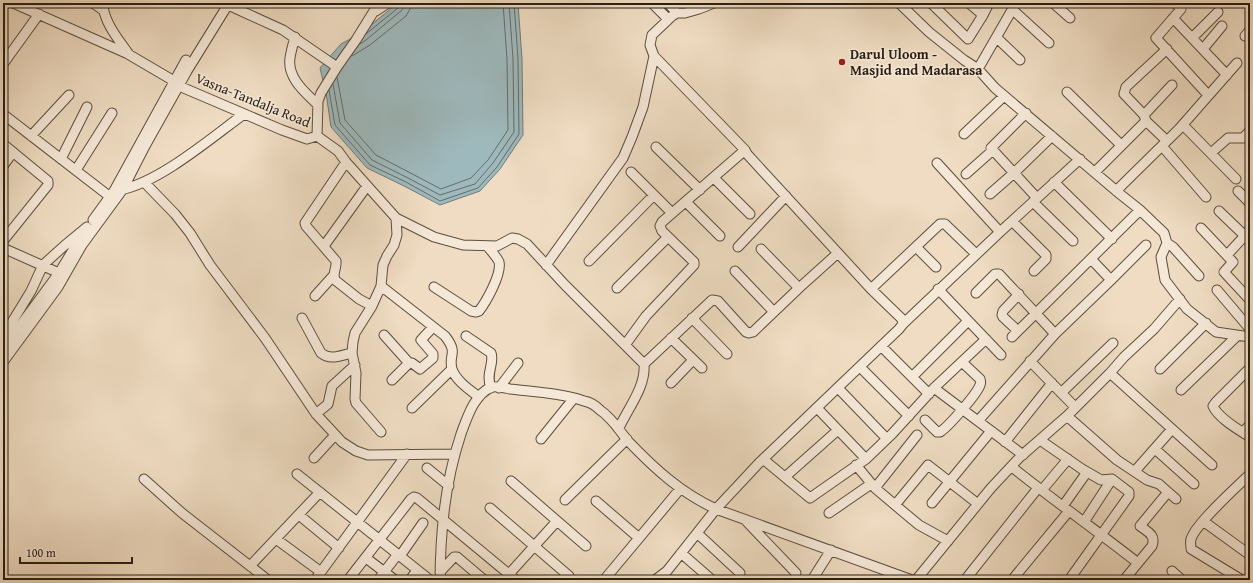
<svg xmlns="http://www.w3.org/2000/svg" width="1253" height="583" font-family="'Gentium Book Plus',serif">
<rect width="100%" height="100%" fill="#efdcc2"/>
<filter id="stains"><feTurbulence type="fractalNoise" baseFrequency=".005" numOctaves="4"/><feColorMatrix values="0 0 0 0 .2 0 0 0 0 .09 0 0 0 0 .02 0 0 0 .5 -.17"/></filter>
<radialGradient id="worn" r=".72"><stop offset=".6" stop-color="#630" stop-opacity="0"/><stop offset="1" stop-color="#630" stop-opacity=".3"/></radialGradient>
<!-- water -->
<path fill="#9eb9bd" stroke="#707b79" d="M398 3H518L522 59 523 135 500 169 480 191 440 205 404 186 367 168 331 127 326 93 320 68 341 44 361 33Z"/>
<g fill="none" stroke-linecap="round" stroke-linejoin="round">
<!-- shore -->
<path stroke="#646c68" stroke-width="1" d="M366 34 398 8 400 3
M360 44 366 40 401 11 404 7 405 3
M352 56 370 45 406 16 410 9 411 3
M337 77 345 120 376 155 441 189 471 178 488 160 508 130 507 59 503 3
M333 84 340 123 372 160 408 178 440 195 475 184 493 163 514 132 513 59 509 3
M329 90 335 125 370 165 406 182 440 201 478 188 497 167 519 134 518 59 514 3"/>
<defs>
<path id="minor" d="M13 3 128 54 174 81 179 86 282 130 307 139 317 136 318 101 321 93 337 67 356 40 379 3
M93 3 103 10
M103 3C103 21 118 39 128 53
M652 3 668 19
M668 3 677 13
M899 3 929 32 964 60 978 69 995 88 1120 194 1140 210 1164 233 1167 243 1161 257 1165 280 1187 309 1216 332 1250 337
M931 3 968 39 983 15
M969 3 983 15 989 3
M1053 3 1070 18
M1175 3 1181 9 1156 38 1208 95
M228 5 283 30 337 67
M1013 10 1049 43
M376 11 388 3
M1173 18 1227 75
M1245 36 1250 30
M295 37C293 44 291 51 290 58 287 78 305 92 318 105
M997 38 1020 60
M1192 38 1218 12
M1167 49 1126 87 1124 94 1144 115 1146 121 1167 141
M1203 49 1222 26
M3 64 39 14
M978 69 1016 3
M1067 92 1121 145
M1026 113 991 148 1037 198
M3 114 109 196
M1144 115 1172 85
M1183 125 1236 179
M964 134 1004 96
M31 136 69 95
M317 136 338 151 346 162 396 218 434 237 463 245 497 246 512 238 518 239 527 244 565 285 644 364 712 300 718 301 746 332 749 333 753 332 799 288 838 253
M3 144 48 181V185L3 241
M1162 146 1206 197
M656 147 700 190
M1211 153 1228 138H1243L1250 131
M61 159 87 107
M346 162 305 223 306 226 336 261C337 268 332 273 335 280L359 299 372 306
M937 163 1000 232
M3 166 13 152
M76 170 112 113
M631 172 672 213
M1095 172 1146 121
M966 174 993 150
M714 178 750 214
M144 182 175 214 190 233 210 265 265 338 316 414 342 442 356 451 368 455 455 454
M1054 182 1112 239
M120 190C160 182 211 138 244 114
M1116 191 1179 129 1237 63
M1238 191 1250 203
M990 194 1014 173 1052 136
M686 202 720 236
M1033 202 1073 241
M1219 211 1245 236
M93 220 114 191 186 60
M1012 221 1046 255V259L1034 271
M1201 228 1233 262 1224 272 1250 300
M1167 243 1173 247 1199 276
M324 246 367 186
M738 247 786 196
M916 247 936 267
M3 248 59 273
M761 249 799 288
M1227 255 1250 230
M589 261 654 195
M546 265 623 158 632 137 643 107 654 56
M735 271 774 312
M1111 280 1146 245
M381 286 445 336C459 354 448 354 452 369 456 381 470 390 479 397
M434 287 471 311 476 312 479 311C486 302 502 274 499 262 497 257 491 251 488 247
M617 288 668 237
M871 289 940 224H945L976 254
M938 289 1001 355
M1217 290 1250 329
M976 293 995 274H999L1055 334
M315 296 333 276
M302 318 321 353C331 361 341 355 352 353
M692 318 727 354
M903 324 1000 232 1080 159
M1018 331 1003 317 1002 315 1003 311 1019 294
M384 335 409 363
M466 336 491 353C495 363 485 373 491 388
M3 337 31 291 43 265 64 246 87 227
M1012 337 1140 210
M671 338 702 368
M625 345 646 316 694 265V262L662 231 660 226 662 222 745 150
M881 346 929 394
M3 349 59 273 81 237
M1030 361 1075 407
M3 362 58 287 82 245 123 189 145 146 187 71 229 3
M860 367 909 416
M1250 368 1216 402 1213 406C1218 418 1239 430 1250 437
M1160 369 1206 323
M1110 373 1212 465
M912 377 968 321
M392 380 409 363H412L420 369 433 358V354L421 340 433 327
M671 383 693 360
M499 388 518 363
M838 388 887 439
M934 388 1023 455
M1181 390 1237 336
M1061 393 1113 343
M412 408 452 369
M817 408 866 459
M316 414 328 404 332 386 355 365
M1067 416 1117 460 1147 480 1159 484 1176 499
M925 420 937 432H940C948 427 977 394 980 385 981 383 981 382 980 379L962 362
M978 421 1055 334 1111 280 1091 259
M619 428C628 408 646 387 644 364
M381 432 356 403 355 399 356 373 352 353 353 342 355 333 372 306 381 286 383 265 387 256 394 245 397 235 396 218
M1243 432 1250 425
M541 439 574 398
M1040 440 1082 469 1101 480 1112 479 1129 492V496L1069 580
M1005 442 1052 383
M1155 449 1194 484
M314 458 335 435
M763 459 810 498 866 459 892 434 934 388 986 339
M856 465 875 488 901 510 919 525 948 541
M1012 467C1053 500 1096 530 1138 563
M427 468 449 486
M1135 471 1172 429
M297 474 430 580
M785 477 838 430
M144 479 182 513 268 580
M511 481 586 546
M875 488 917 435
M1042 490 1068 459
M565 500 627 439
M596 501 639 538
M932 503 991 431
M895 505 928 465 978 504
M1063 506 1087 472
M490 508 569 576
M829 513 871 484
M299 515 339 548
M1203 521 1250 555
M747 522 796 573
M1084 522 1112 479
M697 533 740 573
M276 539 321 572
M681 553 712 580
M400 556 423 523
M366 558 395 580
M250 566 320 492
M1172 571 1182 580
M440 572 454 557H457L484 580
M509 574 557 521
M315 580 407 454
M348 580 411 499 414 497 417 498 516 580
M378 580 398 554
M410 580 417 570
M441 580C439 569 441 558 441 547 443 509 449 470 461 434 467 418 474 394 492 387 496 386 505 388 510 389 535 392 560 393 584 401 590 402 596 406 600 410 612 418 619 430 628 441 655 469 681 493 716 509L912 580
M604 580 680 489
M655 580 667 571 716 509 759 463 899 329 903 324 902 319 871 289 747 154 745 150 654 56 650 45 652 35 672 16 677 13H685L699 9 714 3
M812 580 831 550
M916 580 991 488 1020 457 1067 416 1110 373 1124 357 1154 329 1180 299
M965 580 1038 488
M1012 580 1069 511
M1124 580 1152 546C1156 535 1148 532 1140 526L1168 492
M1242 580 1191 549C1191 545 1190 542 1191 539 1196 523 1236 488 1250 474"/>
</defs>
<!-- minor casing -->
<use href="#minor" stroke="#5b4e3e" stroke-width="11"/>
<!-- minor -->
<use href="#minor" stroke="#f5e8d7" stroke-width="9"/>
</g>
<!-- markers -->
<circle fill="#8f2418" stroke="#f5e8d7" stroke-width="1.5" cx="842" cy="62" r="4"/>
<g text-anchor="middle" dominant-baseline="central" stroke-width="3" stroke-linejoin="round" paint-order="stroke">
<!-- poi labels -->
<g font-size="14" font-weight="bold" fill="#2a1f12" stroke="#f5e8d7" text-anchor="start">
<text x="850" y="54">Darul Uloom -<tspan x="850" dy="16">Masjid and Madarasa</tspan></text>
</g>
<!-- street labels -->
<g font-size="14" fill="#2a1f12" stroke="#f5e8d7">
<text transform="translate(253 100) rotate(22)">Vasna-Tandalja Road</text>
</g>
</g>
<!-- margin -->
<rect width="1253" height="583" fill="none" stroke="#efdcc2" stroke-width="16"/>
<rect x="4" y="4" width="1245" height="575" fill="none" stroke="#2a1f12" stroke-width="2"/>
<rect x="8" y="8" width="1237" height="567" fill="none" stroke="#2a1f12"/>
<!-- scale -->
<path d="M20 557v6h112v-6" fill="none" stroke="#2a1f12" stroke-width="2"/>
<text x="26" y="557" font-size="12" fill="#2a1f12" stroke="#f5e8d7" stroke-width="3" paint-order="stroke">100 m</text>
<rect width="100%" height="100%" filter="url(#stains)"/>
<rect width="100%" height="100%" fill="url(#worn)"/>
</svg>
